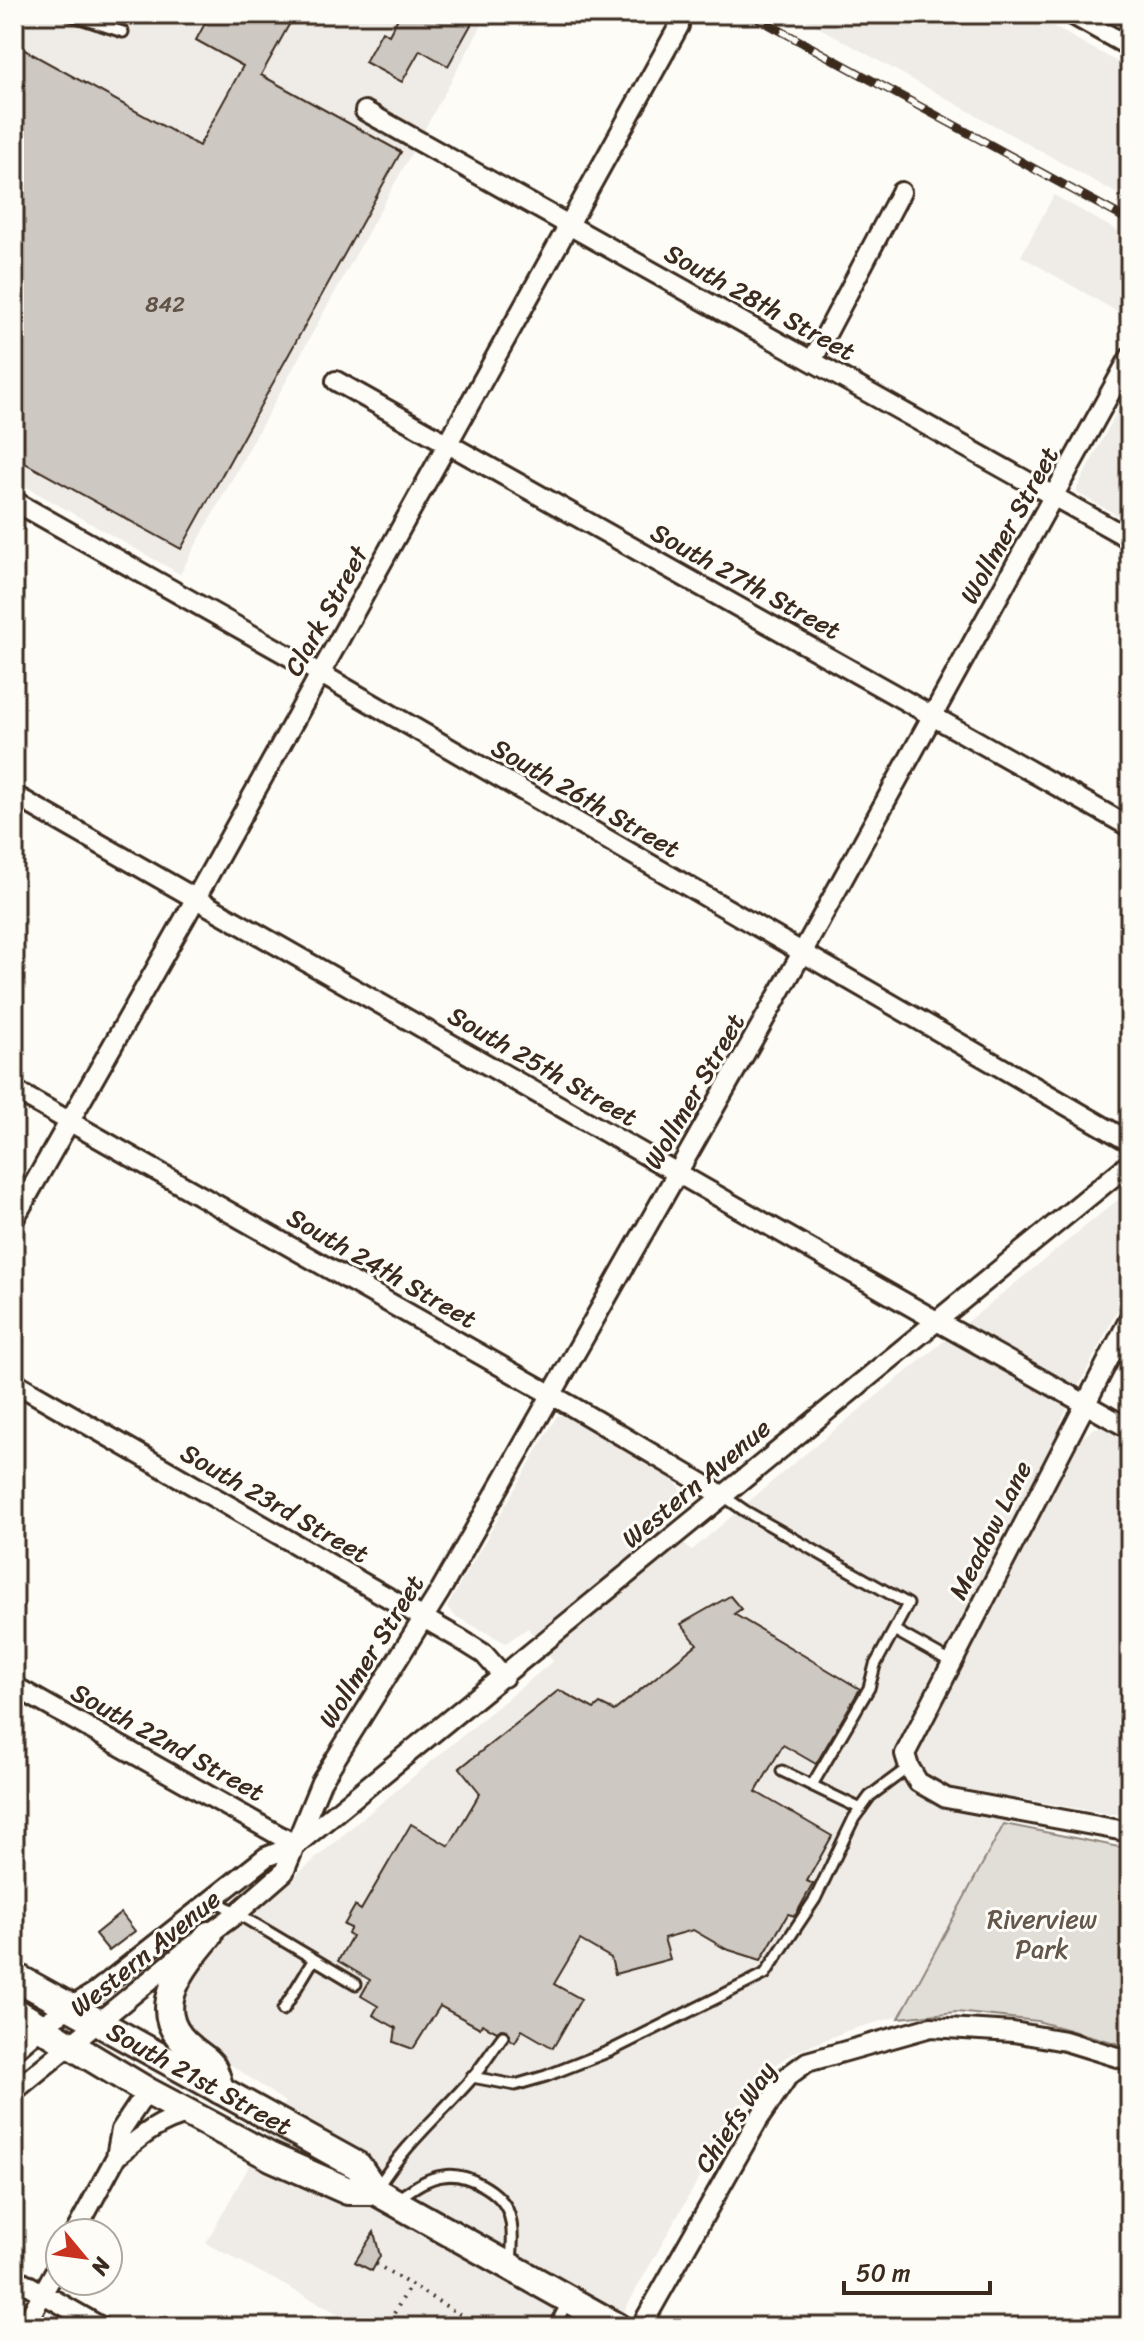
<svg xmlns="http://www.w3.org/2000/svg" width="1144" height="2341" font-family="Sriracha,sans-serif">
<rect width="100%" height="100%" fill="#fdfcf7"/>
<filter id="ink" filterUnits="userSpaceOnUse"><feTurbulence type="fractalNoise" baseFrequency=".0125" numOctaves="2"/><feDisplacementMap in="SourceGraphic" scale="16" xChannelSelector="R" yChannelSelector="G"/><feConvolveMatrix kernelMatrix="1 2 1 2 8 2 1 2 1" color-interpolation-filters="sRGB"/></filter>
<g filter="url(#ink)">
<!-- built -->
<path fill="#efece7" d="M14 14H488L180 574 14 480Z
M795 14H1031L1130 69V201Z
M1054 195 1130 238V319L1021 256Z
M1130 387V522L1077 493V488Z
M1130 1190V1285L1060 1423 1085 1436 1094 1428 1105 1427 1130 1441V1803L1126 1809 1117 1814H1109L1018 1798 900 2016 849 2030 793 2053 771 2067 752 2099 739 2107 615 2327H359V2325L206 2243 285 2102 193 2039 177 2008 194 1964 351 1828 553 1661 528 1628 506 1643 455 1616 447 1607 557 1416 562 1415 575 1421 672 1479 680 1487V1499L662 1518 691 1551 788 1468Z"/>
<!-- green -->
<path fill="#e1ded7" stroke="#8e847a" stroke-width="2" d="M1004 1824 1130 1849V2047L1037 2021 957 2012 899 2018Z"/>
<!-- building -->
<path fill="#cdc8c2" stroke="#3b2a1e" stroke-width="2" d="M210 14H295L261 75 401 152 181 549 14 457V44L199 146 243 66 196 40Z
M400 14H477L448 66 420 50 402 82 365 62 382 31 389 35Z
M730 1596 741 1609 734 1614 860 1689 816 1764 783 1745 756 1792 832 1836 807 1881 813 1884 795 1916 788 1914 761 1960 726 1949 693 1930 664 1938 670 1959 615 1974 611 1958 580 1940 554 1984 581 1999 553 2048 522 2030 515 2042 510 2039V2034L507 2030 501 2029 497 2032 482 2024 480 2028 440 2006 413 2049 394 2042 396 2028 373 2015 378 2006 361 1996 370 1980 338 1961 352 1936 348 1933 351 1928 344 1925 355 1906 361 1910 411 1824 449 1846 480 1793 460 1768 559 1690 594 1709 600 1704 614 1711 697 1644 681 1624Z
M121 1913 135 1931 109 1951 95 1934Z
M374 2232 380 2256 372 2271 355 2262Z"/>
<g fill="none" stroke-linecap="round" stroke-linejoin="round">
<defs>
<path id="service" d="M68 14 123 32
M722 1495 745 1511 908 1604 894 1630 951 1662
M782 1771 861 1809
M812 1785 869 1688 875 1665 894 1630
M213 1899 356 1984
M283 2010 314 1959
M472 2077 515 2085 546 2076 610 2051 765 1974 815 1899 854 1818 870 1796 909 1767
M378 2187C404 2145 441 2114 473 2077 484 2064 493 2049 503 2036
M399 2198C412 2189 426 2178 443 2176 466 2172 502 2191 509 2214 514 2230 512 2248 511 2264
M554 2327 567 2303"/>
<path id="minor" d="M1071 14 1130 47
M365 111 1130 539
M812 361 901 192
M336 381 1130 827
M14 501 321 674 1130 1142
M14 795 935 1320 1130 1429
M14 1090 573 1407 722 1495
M14 1219 186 916 679 26
M1130 1318 905 1754 909 1767 918 1782 946 1798 1130 1832
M14 1382 460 1639 484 1654 504 1677
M14 1686 296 1845
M14 2050 48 2021 94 1993 266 1857 296 1845 1130 1163
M14 2091 187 1950 236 1914 284 1872 321 1782 439 1593 802 953 1130 357
M116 2157C139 2138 159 2120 189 2114
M75 2233 116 2157 121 2130 147 2091
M14 2277 101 2327
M24 2327 60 2262
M641 2327 758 2120 788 2076 807 2062 931 2027 1013 2032 1065 2041 1130 2061"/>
<g id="secondary">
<path d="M209 1935C184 1965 148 2007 185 2043 209 2066 211 2054 220 2090"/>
<path id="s1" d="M14 1976 358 2166 375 2191"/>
<path d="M14 2011 147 2091 271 2157 348 2191H375L618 2327"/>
</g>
</defs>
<!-- service casing -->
<use href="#service" stroke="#3b2a1e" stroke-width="15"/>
<!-- minor casing -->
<use href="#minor" stroke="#3b2a1e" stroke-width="24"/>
<!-- secondary casing -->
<use href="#secondary" stroke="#3b2a1e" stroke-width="32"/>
<!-- path -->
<path stroke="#3b2a1e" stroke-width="4" stroke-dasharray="2 6" stroke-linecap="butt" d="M376 2264 481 2327
M386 2327 410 2286"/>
<!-- service -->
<use href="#service" stroke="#fdfcf7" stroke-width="9"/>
<!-- minor -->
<use href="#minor" stroke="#fdfcf7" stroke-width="18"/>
<!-- secondary -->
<use href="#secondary" stroke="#fdfcf7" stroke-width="26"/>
<defs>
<path id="rail" d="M750 14 1130 221"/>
</defs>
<!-- rail casing -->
<use href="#rail" stroke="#3b2a1e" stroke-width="9"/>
<!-- rail -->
<use href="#rail" stroke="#fdfcf7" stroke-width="6" stroke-dasharray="18" stroke-linecap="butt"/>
</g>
</g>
<g text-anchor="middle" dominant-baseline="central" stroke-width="6" stroke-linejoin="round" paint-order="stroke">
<!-- number labels -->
<g font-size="22" fill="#605247">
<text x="165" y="304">842</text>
</g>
<!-- street labels -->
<g font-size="26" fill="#3b2a1e" stroke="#fdfcf7">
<text transform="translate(760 302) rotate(29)">South 28th Street</text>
<text transform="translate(1009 525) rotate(-61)">Wollmer Street</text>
<text transform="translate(746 581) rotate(29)">South 27th Street</text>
<text transform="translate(326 611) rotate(-61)">Clark Street</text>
<text transform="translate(586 798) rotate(30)">South 26th Street</text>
<text transform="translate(543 1066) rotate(30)">South 25th Street</text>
<text transform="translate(694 1091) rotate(-60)">Wollmer Street</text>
<text transform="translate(382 1268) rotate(30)">South 24th Street</text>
<text transform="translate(696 1483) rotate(-40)">Western Avenue</text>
<text transform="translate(275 1503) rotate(30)">South 23rd Street</text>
<text transform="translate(990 1530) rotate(-63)">Meadow Lane</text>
<text transform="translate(371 1651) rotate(-58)">Wollmer Street</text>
<text transform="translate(168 1742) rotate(29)">South 22nd Street</text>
<text transform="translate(145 1953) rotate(-39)">Western Avenue</text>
<text stroke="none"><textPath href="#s1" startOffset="212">South 21st Street</textPath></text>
<text transform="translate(735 2117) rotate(-57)">Chiefs Way</text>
</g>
<!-- park labels -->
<g font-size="26" fill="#64574c" stroke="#fdfcf7">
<text x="1042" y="1919">Riverview<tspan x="1042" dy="30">Park</tspan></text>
</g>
</g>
<!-- margin -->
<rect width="1144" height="2341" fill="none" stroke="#fdfcf7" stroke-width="48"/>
<rect x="24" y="24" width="1096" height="2293" fill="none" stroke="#3b2a1e" stroke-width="3" filter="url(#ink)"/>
<!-- north arrow -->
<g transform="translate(84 2257) rotate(119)"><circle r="38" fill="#fdfcf7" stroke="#afa8a0" stroke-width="2"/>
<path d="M0-6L14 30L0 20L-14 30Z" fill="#c8321e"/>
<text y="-12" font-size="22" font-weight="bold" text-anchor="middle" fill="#3b2a1e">N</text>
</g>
<!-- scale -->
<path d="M844 2281v12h146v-12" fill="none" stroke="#3b2a1e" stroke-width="4"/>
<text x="856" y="2281" font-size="24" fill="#3b2a1e" stroke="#fdfcf7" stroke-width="6" paint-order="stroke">50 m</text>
</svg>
